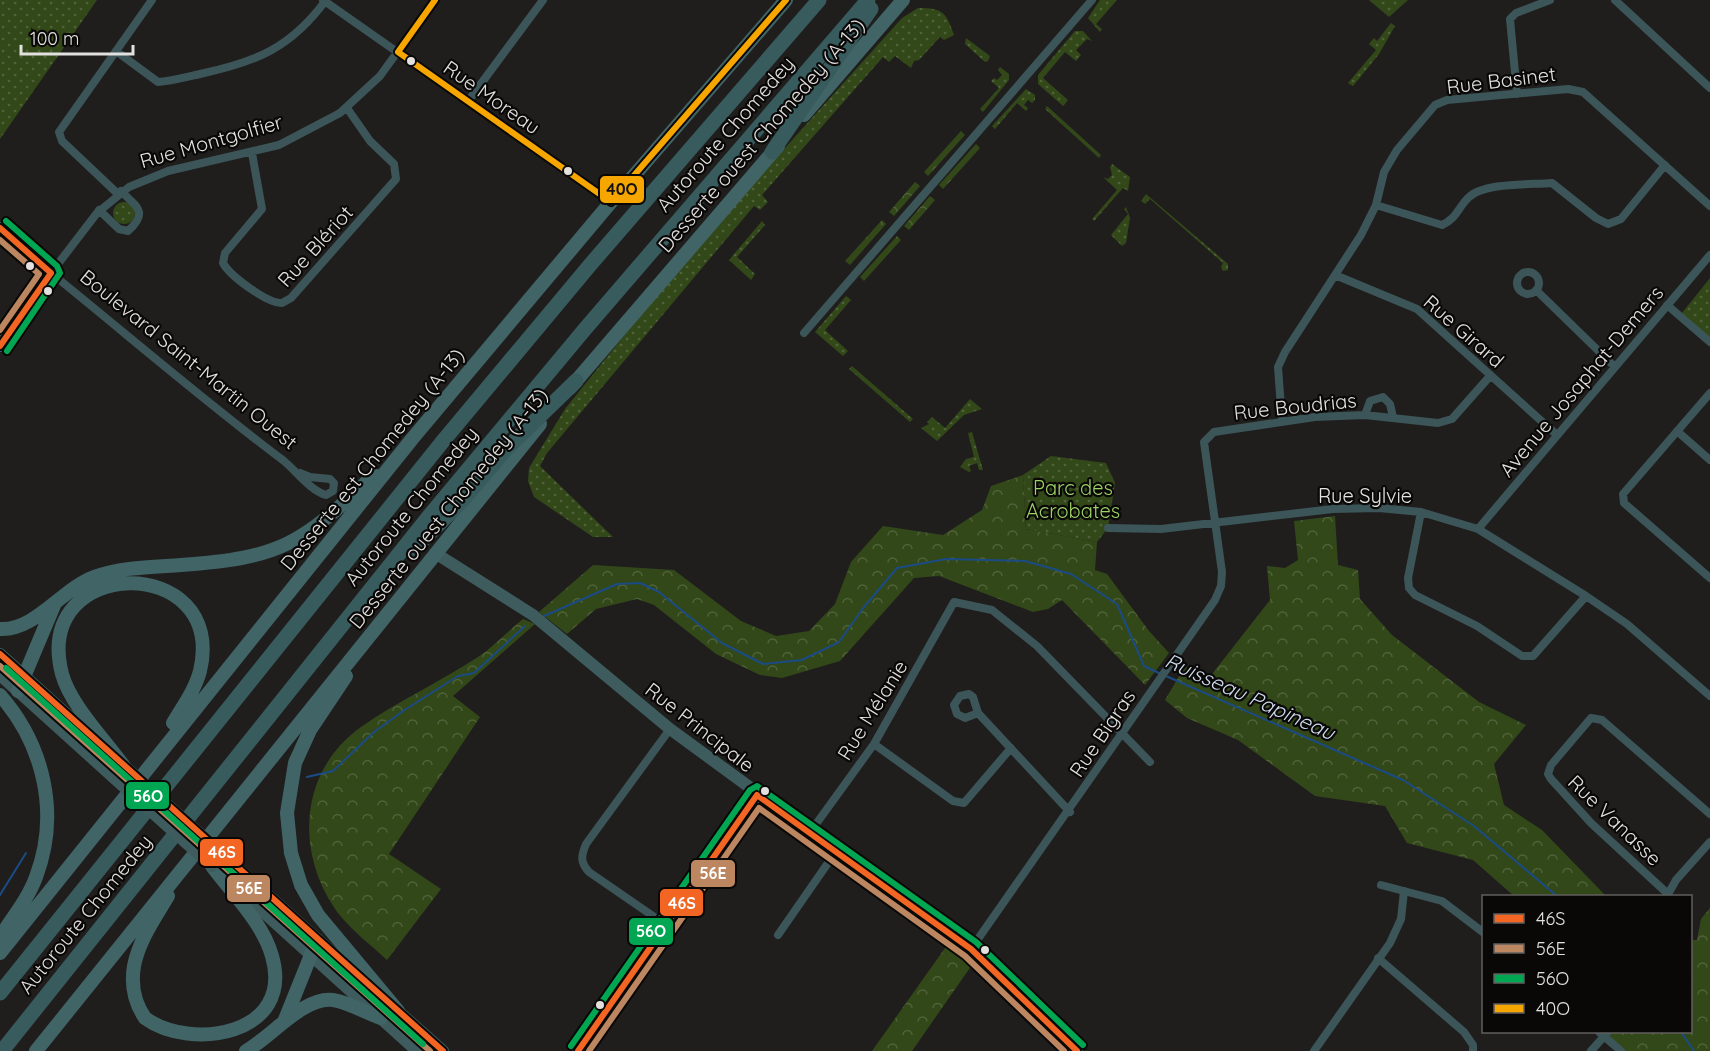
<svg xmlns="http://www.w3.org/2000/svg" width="1710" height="1051" font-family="Quicksand,sans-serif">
<defs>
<pattern id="green-dots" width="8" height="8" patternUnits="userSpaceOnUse" patternTransform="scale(1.5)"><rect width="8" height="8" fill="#324818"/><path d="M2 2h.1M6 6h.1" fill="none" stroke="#506239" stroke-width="1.8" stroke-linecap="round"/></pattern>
<pattern id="forest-crowns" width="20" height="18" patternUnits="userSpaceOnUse" patternTransform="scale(1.5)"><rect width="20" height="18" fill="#324818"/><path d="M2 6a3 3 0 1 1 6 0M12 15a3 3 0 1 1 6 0" fill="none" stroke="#506239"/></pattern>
</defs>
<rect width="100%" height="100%" fill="#1f1e1d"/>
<!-- green -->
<path fill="url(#green-dots)" d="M0 0H97L0 139Z
M1100 0H1117L1096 24 1102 29 1100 32 1088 18Z
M1369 0H1408L1389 17Z
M918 8C943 8 946 12 954 35L944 40 940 37 919 60 914 61 911 68 895 56 889 62 883 57 762 195 768 202 760 210 754 206 547 453 540 466 613 537H593L534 497 528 481 529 468 565 409 694 249 902 18Z
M1391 23 1395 26 1379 54 1353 86 1348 83 1376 50 1369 44 1374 38 1377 41Z
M1075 31H1083L1092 41 1087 39 1076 50 1081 55 1076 61 1065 52 1043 78 1068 100 1063 106 1038 84V75Z
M966 38 990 56 988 61 985 62 965 44Z
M1000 67 1009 74V80L983 112 980 109 999 88 991 81 994 78 997 80 1002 75 998 70Z
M1026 89 1035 95V100L1032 103 1028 100 1024 105 1028 108 1026 111 1017 103 995 129 992 126Z
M1047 106 1101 155 1099 158 1045 109Z
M1112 164 1130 177 1128 191 1123 188 1094 221 1092 219 1117 190 1103 177 1108 179 1112 175 1110 167Z
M1146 194 1228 264V270L1223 271 1221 267 1223 263 1150 199 1145 204 1141 201Z
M113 213a11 11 0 1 1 22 0a11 11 0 1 1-22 0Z
M1126 207 1130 218 1126 243 1122 246 1111 235 1128 214 1124 209Z
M762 221 765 225 737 257 755 274 751 280 729 260Z
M1710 278V339L1682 313Z
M846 296 851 300 825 330 848 351 843 356 815 332Z
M852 366 913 419 910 422 849 369Z
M970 399 982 409 964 415 937 441 921 428 929 424 927 422 932 417 945 428Z
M972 432 983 470H979L977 463 969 466 971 471 969 472 960 467 966 459 974 457 968 433Z
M1051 456 1106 463 1115 483 1108 528 1097 542 1026 529 1023 475Z"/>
<!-- forest -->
<path fill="url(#forest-crowns)" d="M961 131 965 135 928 176 924 172Z
M976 144 980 148 943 189 939 185Z
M915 182 920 186 894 216 889 212Z
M930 196 935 200 909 230 904 226Z
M882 220 886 224 850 265 845 261Z
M897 236 901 240 864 281 860 277Z
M1023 475 1026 529 1097 542 1095 570 1107 574 1149 631 1169 653 1145 685 1062 600 1048 609 1033 612 939 576 914 578 840 661 782 678 760 675 716 654 654 605 637 599 596 609 567 634 539 612 593 565 674 570 741 621 776 636 809 631 835 604 851 562 883 526 943 535 982 510 991 486Z
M1335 516 1338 565 1358 570 1360 599 1392 635 1479 702 1526 725 1494 764 1504 805 1542 830 1606 896H1514L1473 860 1407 843 1385 806 1315 796 1238 740 1187 718 1165 700 1185 666 1205 683 1270 600 1267 566 1285 568 1298 560 1294 521Z
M523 619 535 624 453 696 480 717 389 854 441 889 387 960C371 945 352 931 338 913 295 854 298 772 361 727 398 701 440 682 478 657 494 646 508 631 523 619Z
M1710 908V1051H1621L1604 1036 1608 1032H1690L1691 940H1697L1701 919Z
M950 941 974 962 912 1051H872Z"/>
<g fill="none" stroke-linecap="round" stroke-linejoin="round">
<!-- stream -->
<path stroke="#1b4b85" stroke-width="2" d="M544 616 617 584 640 583 659 592 722 643 763 664 802 660 839 642 864 607 897 568 946 559 1025 561 1071 574 1117 604 1144 666 1161 674
M1166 676 1403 780 1474 826 1557 896
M307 777 333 771 374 732 403 711 458 676 474 673 525 626
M0 895 26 853
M1681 1032 1694 1051"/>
<!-- street -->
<path stroke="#3c5558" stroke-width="8" d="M323 0 611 202
M1615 0 1710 88
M116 51 158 82C172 81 186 77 200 74 256 62 291 48 326 0
M1517 94 1510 19 1516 13 1550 0
M469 100 543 0
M252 153 262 209 225 253 223 263C230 276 268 304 282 303L291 298 396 179 394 164 370 141 347 108
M118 194 62 141 59 132 152 0
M1376 205 1442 225C1456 219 1458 208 1468 198 1484 182 1530 185 1552 183L1596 218 1608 224 1621 219 1665 165
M99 210 119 229 128 231C150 211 135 206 121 191
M1517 283a11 11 0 1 1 22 0a11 11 0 1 1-22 0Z
M1335 275 1417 309 1557 435
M1536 290 1615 367
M1667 305 1710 342
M804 333 1092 0
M1710 393 1623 494 1624 503 1710 578
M1365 415 1370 401 1383 397 1390 404 1393 417
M1282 422 1278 367 1285 352 1361 235 1376 205 1384 172 1397 150 1435 105 1447 100 1568 89 1583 92 1710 206
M1677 431 1710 460
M300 473 310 477 330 479 334 483 333 491 326 495C311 491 296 471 284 461 204 401 129 336 51 273L97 213 129 187 168 171 279 145 340 113 380 76 435 0
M1421 512 1408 578 1409 588 1415 595 1477 626 1522 656H1533L1586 596
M1108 528 1161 529 1333 509 1379 508 1421 512 1478 529 1586 596 1627 624 1710 696
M1478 529 1710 255
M978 713 965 718 957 714 954 705 960 696 969 694 973 697 978 713 1070 812
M874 744 953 801 964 803 1011 748
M811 831 874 744 954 602 992 610 1037 646 1150 762
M1381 885 1442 901 1484 933
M1668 894 1591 823 1551 779 1548 774 1551 765 1591 718 1602 720 1710 814
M1667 896 1676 880 1710 842
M666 925 589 872C580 862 581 856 586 844L670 729
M778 935 837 850
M971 949 1215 600 1221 586 1222 572 1204 442 1214 432 1315 417 1365 415 1438 423 1452 419 1490 376
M1378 958 1464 1032 1473 1045V1051
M1599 1032 1621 1051
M1314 1051 1390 943 1401 919 1404 891
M1591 1051 1608 1032"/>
<!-- secondary -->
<path stroke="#3e5c5e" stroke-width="12" d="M0 228 51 273 0 346
M435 553 533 615 670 729 971 949 1077 1051
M0 654 104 748
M0 675 113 777
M222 854 375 991
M231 883 417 1051
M390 1004 443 1051
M578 1051 757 795"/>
<!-- primary -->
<path stroke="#416466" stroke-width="14" d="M804 115 903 0
M570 388 778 146
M0 629C35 631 62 589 94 577 121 567 152 567 181 565 282 558 301 544 374 475
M346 676 310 730 295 763 287 813 291 853 301 885 318 915 398 1011
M18 691 55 603
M0 695C44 745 60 814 36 877 28 899 13 917 0 937
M123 765C104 739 70 704 62 674 31 554 228 553 200 671 195 690 183 706 173 723
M168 896C155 918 139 940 134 966 131 984 134 1002 145 1018 190 1051 295 1036 272 956 263 923 232 893 212 866
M0 953 412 439 611 202 786 0
M284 1022 317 940
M36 1051 540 424
M246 1051C271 1037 304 996 333 1000 348 1002 366 1013 381 1018"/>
<!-- highway -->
<path stroke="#385c5e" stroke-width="15" d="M772 152 871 9
M412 551 462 501 507 448 576 381
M0 993 443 441 590 265 819 0
M2 1051 430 515 585 329 868 0"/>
<!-- secondary-bridge -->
<path stroke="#3e5c5e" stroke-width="12" d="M123 765 222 854
M113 777 212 866"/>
<defs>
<path id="bus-1" d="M0 228 51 273 0 346
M0 654 443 1051
M578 1051 757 795 971 949 1077 1051"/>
<path id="bus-2" d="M0 240 39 274 0 330
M0 666 430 1051
M589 1051 759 808 965 956 1064 1051"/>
<path id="bus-3" d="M6 221 57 266 60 273 7 351
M6 668 423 1044
M571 1046 750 790 757 786 976 942 1083 1045"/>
<path id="bus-4" d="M435 0 398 52 611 202 786 0"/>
</defs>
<!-- bus-1 casing -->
<use href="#bus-1" stroke="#090807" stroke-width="10"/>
<!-- bus-2 casing -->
<use href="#bus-2" stroke="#090807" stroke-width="10"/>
<!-- bus-3 casing -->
<use href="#bus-3" stroke="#090807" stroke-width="10"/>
<!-- bus-4 casing -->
<use href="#bus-4" stroke="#090807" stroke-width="10"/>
<!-- bus-1 -->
<use href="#bus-1" stroke="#f26522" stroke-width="6"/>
<!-- bus-2 -->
<use href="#bus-2" stroke="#bb8660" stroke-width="6"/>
<!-- bus-3 -->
<use href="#bus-3" stroke="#00a651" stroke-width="6"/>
<!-- bus-4 -->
<use href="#bus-4" stroke="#f7a600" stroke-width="6"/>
</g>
<!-- markers -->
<g fill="#e3e1e0" stroke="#090807" stroke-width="2">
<circle cx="411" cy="61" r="5"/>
<circle cx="568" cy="171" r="5"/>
<circle cx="30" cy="266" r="5"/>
<circle cx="48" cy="291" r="5"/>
<circle cx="765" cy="791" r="5"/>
<circle cx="985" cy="950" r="5"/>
<circle cx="600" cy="1005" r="5"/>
</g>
<g text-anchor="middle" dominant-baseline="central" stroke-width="4.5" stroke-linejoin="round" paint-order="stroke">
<!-- street labels -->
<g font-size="20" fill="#e3e1e0" stroke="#090807">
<text transform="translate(1501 80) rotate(-7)">Rue Basinet</text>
<text transform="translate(492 97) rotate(35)">Rue Moreau</text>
<text transform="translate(725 134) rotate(-49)">Autoroute Chomedey</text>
<text transform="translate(761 135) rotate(-49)">Desserte ouest Chomedey (A-13)</text>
<text transform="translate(211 141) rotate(-16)">Rue Montgolfier</text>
<text transform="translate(315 246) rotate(-48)">Rue Blériot</text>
<text transform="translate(1464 331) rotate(41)">Rue Girard</text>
<text transform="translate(189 359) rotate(39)">Boulevard Saint-Martin Ouest</text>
<text transform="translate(1581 381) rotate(-50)">Avenue Josaphat-Demers</text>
<text transform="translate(1295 406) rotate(-6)">Rue Boudrias</text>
<text transform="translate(372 459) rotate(-51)">Desserte est Chomedey (A-13)</text>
<text x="1365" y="495">Rue Sylvie</text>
<text transform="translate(411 506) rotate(-51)">Autoroute Chomedey</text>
<text transform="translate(448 508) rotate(-51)">Desserte ouest Chomedey (A-13)</text>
<text transform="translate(872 710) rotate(-58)">Rue Mélanie</text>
<text transform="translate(700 727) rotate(38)">Rue Principale</text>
<text transform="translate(1102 733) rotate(-56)">Rue Bigras</text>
<text transform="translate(1615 820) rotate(44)">Rue Vanasse</text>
<text transform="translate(85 914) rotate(-51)">Autoroute Chomedey</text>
</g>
<!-- park labels -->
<g font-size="20" fill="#9dd266" stroke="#090807">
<text x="1073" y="487">Parc des<tspan x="1073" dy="23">Acrobates</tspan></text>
</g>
<!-- water labels -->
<g font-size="21" font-style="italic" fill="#cddbee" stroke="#090807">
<text transform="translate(1250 696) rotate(24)">Ruisseau Papineau</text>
</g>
</g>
<g stroke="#090807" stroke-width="2">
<rect x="599" y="175" width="46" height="29" rx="6" fill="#f7a600"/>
<rect x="125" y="781" width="45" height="29" rx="6" fill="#00a651"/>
<rect x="199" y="838" width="45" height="29" rx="6" fill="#f26522"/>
<rect x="690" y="859" width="46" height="29" rx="6" fill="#bb8660"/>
<rect x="226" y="874" width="45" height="29" rx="6" fill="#bb8660"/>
<rect x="659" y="888" width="45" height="29" rx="6" fill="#f26522"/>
<rect x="628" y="917" width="46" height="29" rx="6" fill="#00a651"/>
</g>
<g font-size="16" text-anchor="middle" font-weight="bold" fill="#fff">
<text x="148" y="802">56O</text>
<text x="222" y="858">46S</text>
<text x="713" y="879">56E</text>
<text x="249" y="894">56E</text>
<text x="682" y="909">46S</text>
<text x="651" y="937">56O</text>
</g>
<g font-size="16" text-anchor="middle" font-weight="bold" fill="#111">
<text x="622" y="195">40O</text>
</g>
<!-- legend -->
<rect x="1482" y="895" width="210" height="138" fill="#090807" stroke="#605f5e" stroke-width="1.5"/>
<rect x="1494" y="914" width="30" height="9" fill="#f26522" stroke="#605f5e" stroke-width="1.5"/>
<text x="1536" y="925" font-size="18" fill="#e3e1e0">46S</text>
<rect x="1494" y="944" width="30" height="9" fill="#bb8660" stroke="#605f5e" stroke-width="1.5"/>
<text x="1536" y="955" font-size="18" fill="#e3e1e0">56E</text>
<rect x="1494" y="974" width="30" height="9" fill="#00a651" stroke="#605f5e" stroke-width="1.5"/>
<text x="1536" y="985" font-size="18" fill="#e3e1e0">56O</text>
<rect x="1494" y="1004" width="30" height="9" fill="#f7a600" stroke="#605f5e" stroke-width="1.5"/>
<text x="1536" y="1015" font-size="18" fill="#e3e1e0">40O</text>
<!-- scale -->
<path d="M21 45v9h112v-9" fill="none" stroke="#e3e1e0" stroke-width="3"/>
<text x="30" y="45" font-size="18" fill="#e3e1e0" stroke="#090807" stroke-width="4.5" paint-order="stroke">100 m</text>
</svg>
